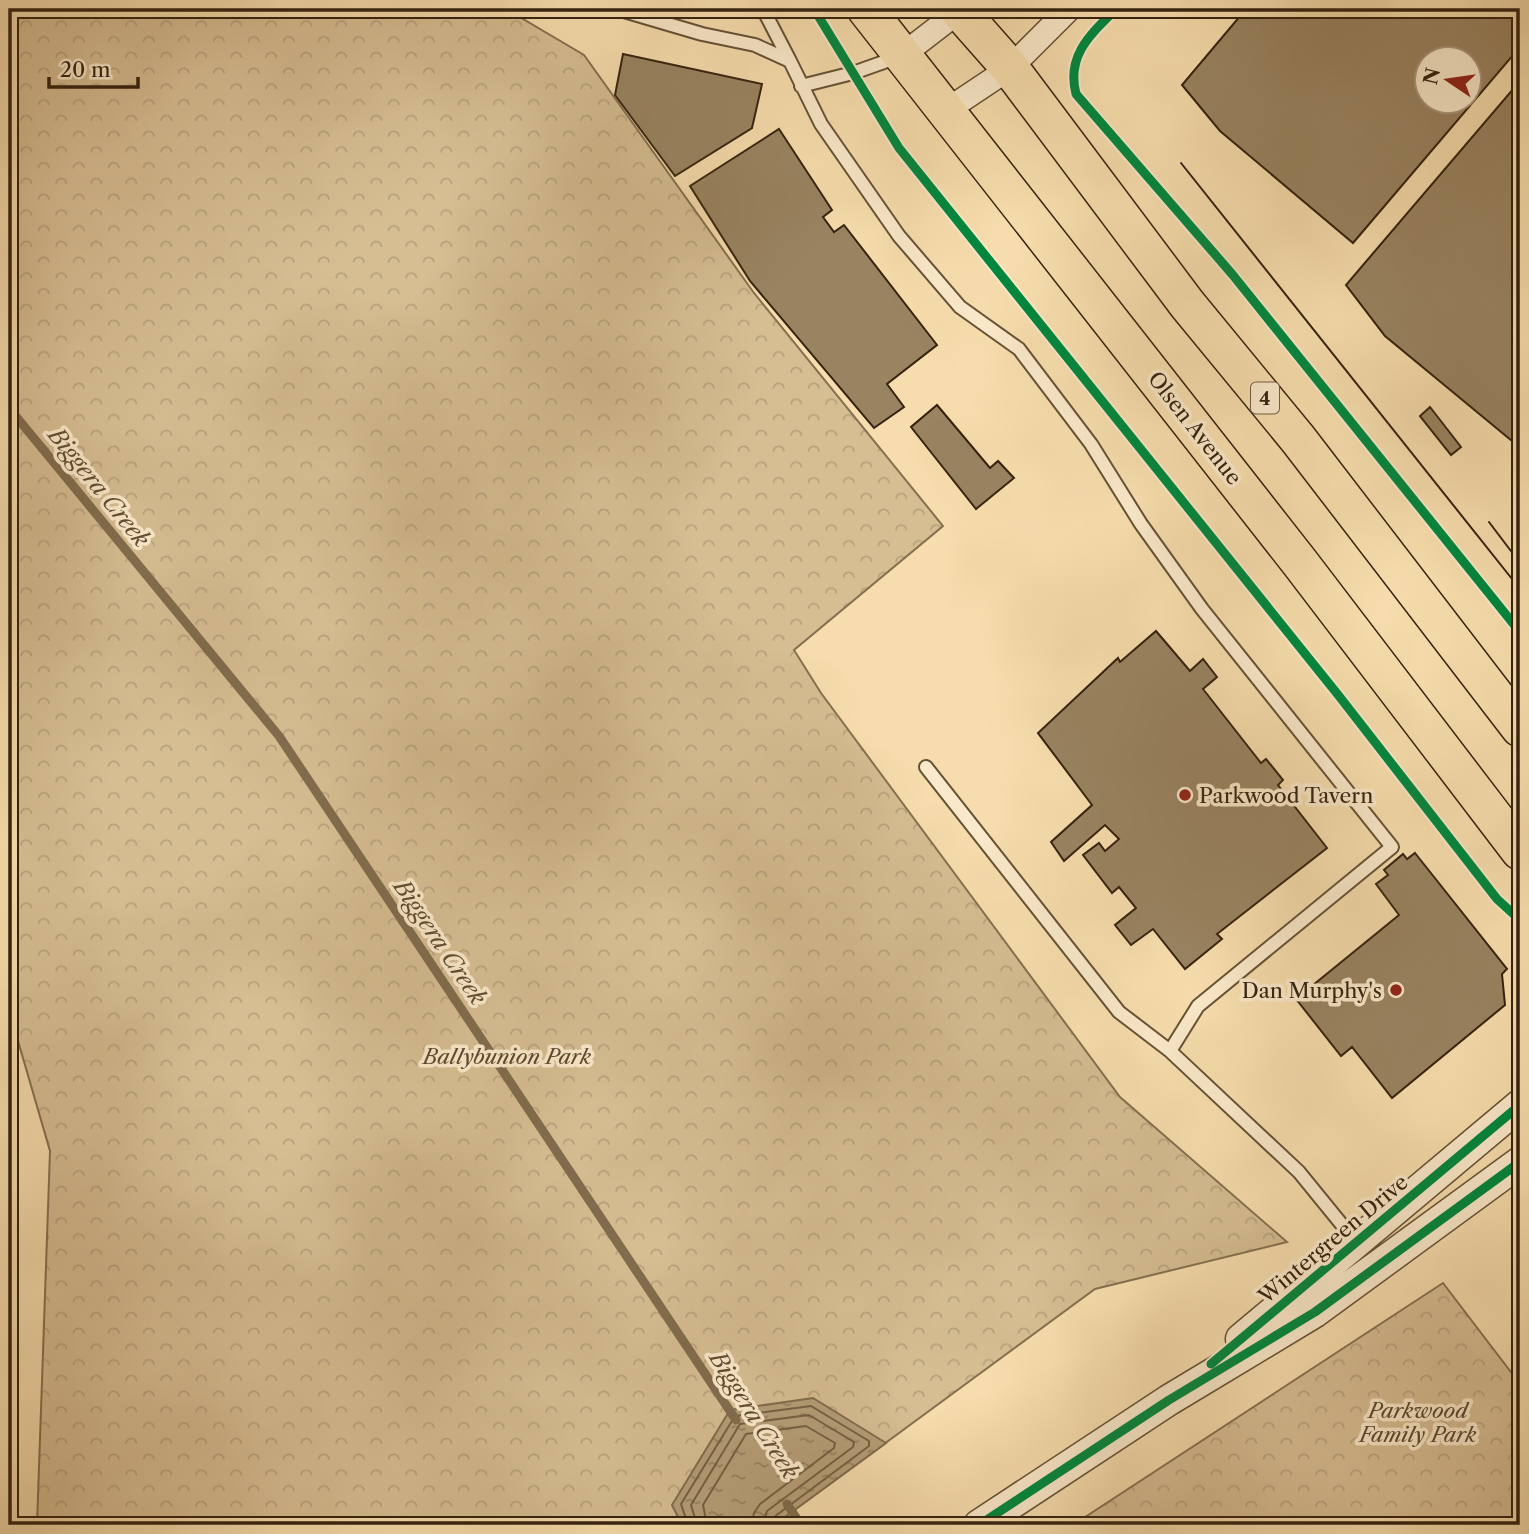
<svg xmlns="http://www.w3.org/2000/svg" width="1529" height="1534" font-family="'Libre Caslon Text',serif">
<defs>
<pattern id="park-crowns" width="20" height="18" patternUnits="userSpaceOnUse" patternTransform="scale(1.75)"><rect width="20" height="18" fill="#d6bd92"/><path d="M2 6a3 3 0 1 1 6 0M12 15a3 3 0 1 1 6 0" fill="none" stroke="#b8a27d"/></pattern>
<pattern id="water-ripples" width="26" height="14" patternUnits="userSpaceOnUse" patternTransform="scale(1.75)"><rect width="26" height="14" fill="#b59d77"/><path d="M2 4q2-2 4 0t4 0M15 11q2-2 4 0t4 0" fill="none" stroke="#948060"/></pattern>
</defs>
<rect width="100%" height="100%" fill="#f7ddad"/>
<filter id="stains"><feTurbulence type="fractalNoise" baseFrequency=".00286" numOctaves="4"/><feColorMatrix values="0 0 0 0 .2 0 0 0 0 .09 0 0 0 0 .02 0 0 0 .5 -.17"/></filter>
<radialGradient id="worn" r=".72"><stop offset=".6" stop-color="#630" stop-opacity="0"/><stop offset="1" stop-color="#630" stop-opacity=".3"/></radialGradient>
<!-- park -->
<path fill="url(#park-crowns)" stroke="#857050" stroke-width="2" d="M9 9H506L584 55 754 293 943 526 794 650 821 693 1120 1097 1287 1242 1095 1289 774 1525H37L50 1151 9 1010Z
M1443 1283 1520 1384V1525H1073Z"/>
<!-- water -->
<path fill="url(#water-ripples)" stroke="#816c4d" stroke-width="2" d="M813 1398 886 1443 774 1525H682L672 1505 730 1410Z"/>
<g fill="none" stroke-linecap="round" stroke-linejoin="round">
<!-- shore -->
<path stroke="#746043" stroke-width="2" d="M688 1525 681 1504 735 1416 811 1406 869 1441V1446L774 1517 771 1525
M697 1525 691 1505 740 1424 809 1415 854 1442 853 1447 767 1511 762 1525
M707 1525 703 1505 746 1434 806 1426 835 1443 834 1448 760 1504 754 1513 751 1525"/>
<!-- stream -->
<path stroke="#816c4d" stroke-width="9" d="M9 408 279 736 736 1420
M787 1504 801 1525"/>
</g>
<!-- building -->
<path fill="#998361" stroke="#34220f" stroke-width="2" fill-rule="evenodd" d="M1246 9H1520V47L1353 243 1220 131 1182 85ZM1428 60H1470V102H1428Z
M623 54 762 84 752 128 675 176 615 95Z
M1520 81V444L1518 446 1385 336 1346 285Z
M779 129 832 210 823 217 834 232 844 225 937 345 887 384 904 407 874 428 750 281 690 186Z
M937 405 990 468 998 461 1014 478 976 509 911 427Z
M1430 407 1461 447 1451 455 1420 416Z
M1156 631 1190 671 1203 659 1217 677 1203 689 1261 763 1266 759 1283 780 1278 785 1327 848 1217 934 1222 939 1185 969 1153 929 1131 945 1115 925 1136 908 1119 887 1112 893 1083 855 1099 843 1105 851 1119 839 1105 825 1064 861 1051 842 1092 805 1038 733 1118 658 1120 662Z
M1415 853 1507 969 1502 974 1505 1005 1392 1098 1352 1047 1341 1056 1296 999 1399 915 1376 884 1388 875 1384 870 1403 854 1407 859Z"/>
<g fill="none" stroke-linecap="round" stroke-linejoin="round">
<defs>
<path id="service" d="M617 9 702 34 755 45 790 61 821 124 899 236 960 307 1019 349 1091 444 1141 524 1202 609 1392 847 1198 1006 1170 1051
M763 9 790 61
M801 86 853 73 898 57
M926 767 1119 1012 1170 1051 1299 1172 1356 1242"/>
<path id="minor" d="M901 56 962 9
M947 110 1010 68 1069 9"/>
<path id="tertiary" d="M1241 1339 1520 1105
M979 1525 1169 1400 1315 1312 1520 1162"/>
<path id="primary" d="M866 9 1301 564 1520 851
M958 9 1010 68 1187 304 1298 439 1520 728"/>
</defs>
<!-- service casing -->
<use href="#service" stroke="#655136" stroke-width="16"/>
<!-- minor casing -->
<use href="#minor" stroke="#655136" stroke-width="26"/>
<!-- tertiary casing -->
<use href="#tertiary" stroke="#655136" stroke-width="33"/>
<!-- primary casing -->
<use href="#primary" stroke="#34220f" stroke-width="40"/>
<!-- service -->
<use href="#service" stroke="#fae9ca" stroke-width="12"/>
<!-- minor -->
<use href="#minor" stroke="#fae9ca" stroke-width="23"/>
<!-- tertiary -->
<use href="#tertiary" stroke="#fae9ca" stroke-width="30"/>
<!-- primary -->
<use href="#primary" stroke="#f7ddad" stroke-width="37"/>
<!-- tram -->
<path stroke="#34220f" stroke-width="2" d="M1181 163 1520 589
M1489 522 1520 563"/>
<defs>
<path id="cycleway" d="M814 9 899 148 1339 696 1497 899 1520 920
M1116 9C1091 34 1066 55 1076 94L1232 274 1520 632
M1211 1364 1520 1105
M979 1525 1169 1400 1315 1312 1520 1162"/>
</defs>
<!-- cycleway casing -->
<use href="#cycleway" stroke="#fae9ca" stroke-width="13"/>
<!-- cycleway -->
<use href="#cycleway" stroke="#00873e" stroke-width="9"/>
</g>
<!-- markers -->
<g fill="#8f2418" stroke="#fae9ca" stroke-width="2.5">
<circle cx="1185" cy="795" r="7"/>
<circle cx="1396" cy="990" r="7"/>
</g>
<g text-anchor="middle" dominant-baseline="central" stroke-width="7" stroke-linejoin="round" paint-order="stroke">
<!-- shield labels -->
<rect fill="#fae9ca" stroke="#6f5e47" stroke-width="2" x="1251" y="382.5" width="28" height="31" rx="5"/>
<g font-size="19" font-weight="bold" fill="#34220f">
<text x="1265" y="398">4</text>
</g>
<!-- street labels -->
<g font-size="21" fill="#34220f" stroke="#fae9ca">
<text transform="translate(1195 428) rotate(52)">Olsen Avenue</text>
<text transform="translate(1333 1239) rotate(-40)">Wintergreen Drive</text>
</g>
<!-- poi labels -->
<g font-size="21" fill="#34220f" stroke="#fae9ca" text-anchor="start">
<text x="1199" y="795">Parkwood Tavern</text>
<text x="1382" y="990" text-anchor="end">Dan Murphy's</text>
</g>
<!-- park labels -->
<g font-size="21" font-style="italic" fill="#5c4930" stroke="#fae9ca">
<text x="507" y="1056">Ballybunion Park</text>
<text x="1418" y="1410">Parkwood<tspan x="1418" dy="24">Family Park</tspan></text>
</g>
<!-- water labels -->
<g font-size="23" font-style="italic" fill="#614d33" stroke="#fae9ca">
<text transform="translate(99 487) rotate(51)">Biggera Creek</text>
<text transform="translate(440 942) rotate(56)">Biggera Creek</text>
<text transform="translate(754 1415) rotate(58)">Biggera Creek</text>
</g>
</g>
<!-- margin -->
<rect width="1529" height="1534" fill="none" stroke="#f7ddad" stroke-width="35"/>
<rect x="10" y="10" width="1508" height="1513" fill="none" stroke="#34220f" stroke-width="3.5"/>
<rect x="18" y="18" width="1494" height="1499" fill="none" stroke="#34220f" stroke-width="2"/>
<!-- north arrow -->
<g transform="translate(1448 80) rotate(283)"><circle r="33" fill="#fae9ca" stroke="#ab997f" stroke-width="2"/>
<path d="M0-5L12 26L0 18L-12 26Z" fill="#8f2418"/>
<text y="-10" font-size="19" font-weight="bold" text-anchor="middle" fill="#34220f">N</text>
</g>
<!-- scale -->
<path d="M49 77v10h89v-10" fill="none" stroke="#34220f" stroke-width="3.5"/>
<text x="60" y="77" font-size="21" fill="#34220f" stroke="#fae9ca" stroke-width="5" paint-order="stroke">20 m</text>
<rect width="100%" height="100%" filter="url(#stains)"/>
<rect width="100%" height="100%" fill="url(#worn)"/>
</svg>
